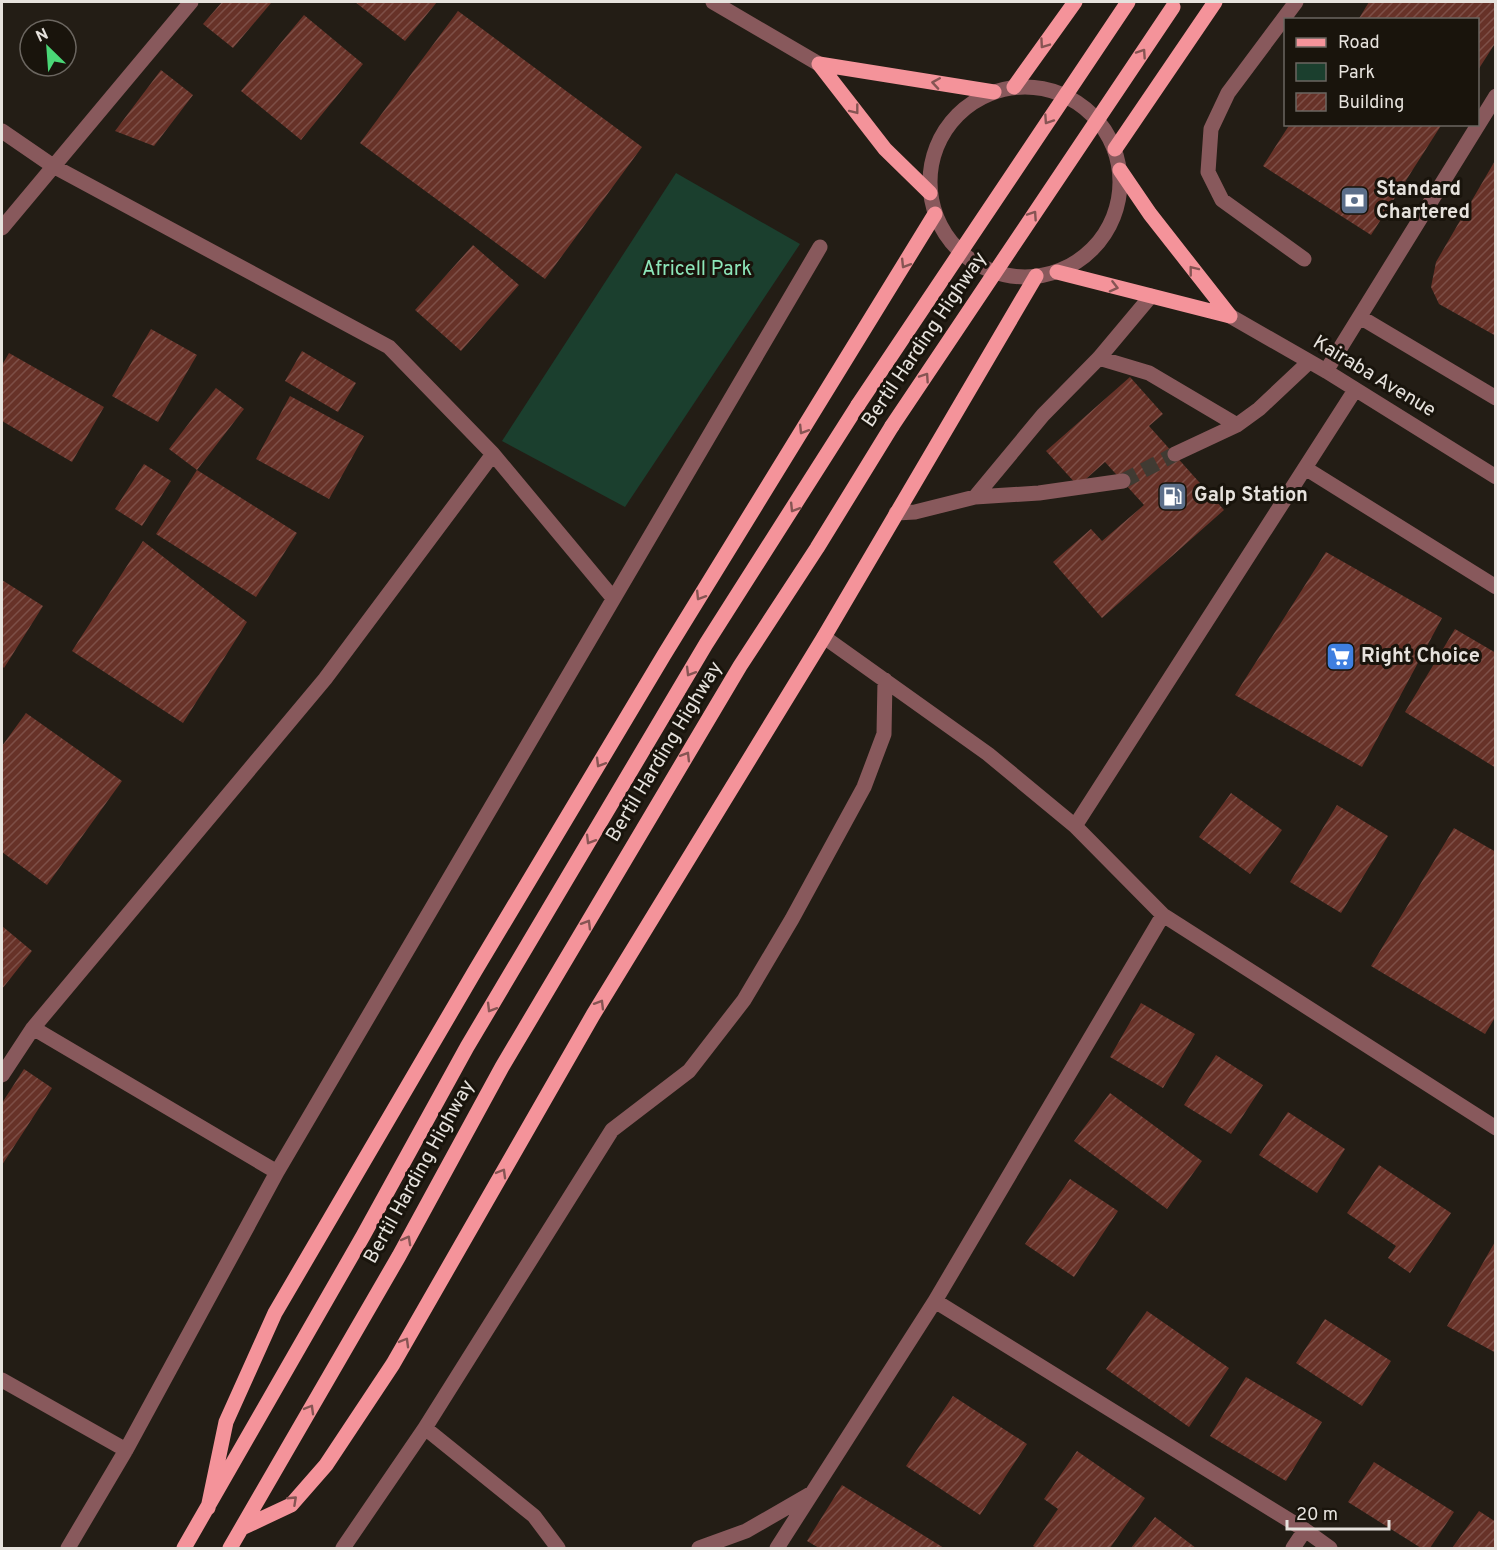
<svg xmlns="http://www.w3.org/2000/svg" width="1497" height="1550" font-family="Overpass,sans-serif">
<defs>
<pattern id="building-hatch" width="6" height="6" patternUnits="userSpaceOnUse" patternTransform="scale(1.5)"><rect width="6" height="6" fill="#673228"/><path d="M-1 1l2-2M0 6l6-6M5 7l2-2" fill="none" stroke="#7d4f47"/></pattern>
</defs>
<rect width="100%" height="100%" fill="#231d15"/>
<!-- green -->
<path fill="#1b3f2e" d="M676 173 800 244 625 507 502 441Z"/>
<!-- building -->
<path fill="url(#building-hatch)" d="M222 2H269L271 3 233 48 203 24Z
M355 2H437L405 41Z
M1369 2H1496V42L1478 70V20H1358Z
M458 11 642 147 545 279 360 143Z
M304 15 363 64 301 140 241 91Z
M161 70 193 95 154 146 115 131Z
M1290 124H1442L1371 235 1263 166Z
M1496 159V336L1439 304 1431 287 1436 262Z
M473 245 519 285 461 351 415 310Z
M151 329 197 355 158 422 112 396Z
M302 351 356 383 338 412 285 381Z
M9 353 104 407 72 462 2 421V365Z
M1130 377 1163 414 1149 426 1224 510 1102 618 1053 562 1091 529 1102 541 1144 505 1105 462 1078 486 1046 451Z
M216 388 244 409 197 470 169 449Z
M290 396 364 436 329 499 256 459Z
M144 464 171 481 142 526 115 509Z
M197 470 297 533 256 597 156 534Z
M143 541 247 622 183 723 72 651Z
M1326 552 1442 618 1362 767 1235 695Z
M2 580 43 606 4 668 2 666Z
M1455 629 1496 653V768L1405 712Z
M26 713 122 781 47 885 2 852V746Z
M1231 793 1282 830 1250 874 1199 837Z
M1337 805 1388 836 1341 913 1290 882Z
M1454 828 1496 852V1016L1485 1034 1371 966Z
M2 926 32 951 2 989Z
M1141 1003 1195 1034 1163 1088 1110 1057Z
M1216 1055 1263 1085 1231 1134 1184 1105Z
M24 1069 52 1088 2 1165V1103Z
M1110 1093 1202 1161 1167 1209 1074 1141Z
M1288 1112 1345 1149 1317 1193 1259 1155Z
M1379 1165 1451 1213 1410 1273 1388 1258 1396 1246 1347 1213Z
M1070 1179 1118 1211 1074 1277 1025 1244Z
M1496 1240V1353L1447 1326Z
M1147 1311 1229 1368 1189 1427 1106 1369Z
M1325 1319 1391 1361 1362 1406 1296 1363Z
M1246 1377 1322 1422 1286 1481 1210 1436Z
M953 1396 1027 1444 980 1515 906 1466Z
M1077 1451 1145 1498 1110 1548H1036L1033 1546 1058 1509 1044 1499Z
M1374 1462 1454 1512 1430 1548H1421L1348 1502Z
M842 1485 944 1548H819L807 1541Z
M1479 1511 1496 1522V1548H1452Z
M1155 1517 1196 1548H1131Z"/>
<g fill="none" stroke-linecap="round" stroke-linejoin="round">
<!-- minor-tunnel -->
<path stroke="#403b33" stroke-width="15" stroke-dasharray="15 8" stroke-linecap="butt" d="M1123 481 1175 454"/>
<!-- minor -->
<path stroke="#88595c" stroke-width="15" d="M713 2 819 64
M1296 2 1228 93 1211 129 1208 172 1222 200 1304 259
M930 182a95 95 0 1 1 190 0a95 95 0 1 1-190 0Z
M2 131 53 166 389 347 493 454 613 598
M2 228 191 2
M1230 316 1326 371 1496 477
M1360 317 1496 398
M1099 358 1149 373 1237 425
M1326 371 1496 96
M1175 454 1237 425 1259 409 1309 362
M1305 468 1496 587
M975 497 1043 415 1099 358 1151 296
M896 513 915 512 975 497 1039 493 1123 481
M824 637 988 754 1075 826 1163 915 1496 1128
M1075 826 1355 390
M33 1028 277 1172
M2 1075 33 1028 325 679 493 454
M935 1301 1305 1530 1330 1548
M2 1380 126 1450
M425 1428 534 1516 558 1548
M68 1548 126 1450 277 1172 820 247
M343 1548 425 1428 612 1130 689 1071 744 1000 792 919 864 787 884 734 885 680
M699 1548 746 1531 812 1493
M777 1548 935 1301 1163 915
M1293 1548 1305 1530"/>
<!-- major -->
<path stroke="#f4939a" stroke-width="15" d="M819 64 994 92
M819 64 885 149 930 193
M1014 87 1075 2
M1115 149 1215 2
M1120 170 1150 214 1230 316
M1057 272 1230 316
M208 1508 226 1422 275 1313 475 971 664 655 935 214
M242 1528 291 1505 326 1465 393 1364 593 1015 824 637 1036 276
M184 1548 363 1236 467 1047 706 644 858 405
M230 1548 399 1256 502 1067 740 666 817 548 892 426"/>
<!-- major-bridge -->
<path stroke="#f4939a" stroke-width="15" d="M858 405 1128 2
M892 426 1173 7"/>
</g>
<!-- one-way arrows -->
<defs><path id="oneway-chevron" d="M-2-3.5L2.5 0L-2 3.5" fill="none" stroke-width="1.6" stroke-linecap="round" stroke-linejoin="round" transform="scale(1.5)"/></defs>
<g stroke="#865453">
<use href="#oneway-chevron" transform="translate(1044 44) rotate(125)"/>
<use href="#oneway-chevron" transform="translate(1142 53) rotate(-56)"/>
<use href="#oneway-chevron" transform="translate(936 83) rotate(-171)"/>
<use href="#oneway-chevron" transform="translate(855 110) rotate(52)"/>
<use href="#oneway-chevron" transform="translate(1048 120) rotate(124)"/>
<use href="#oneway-chevron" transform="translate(1033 215) rotate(-56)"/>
<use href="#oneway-chevron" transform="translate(905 264) rotate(122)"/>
<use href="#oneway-chevron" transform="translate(1193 270) rotate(-128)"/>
<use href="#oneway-chevron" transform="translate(1114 287) rotate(14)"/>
<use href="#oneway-chevron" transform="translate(925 377) rotate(-56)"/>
<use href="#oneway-chevron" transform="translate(803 430) rotate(122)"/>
<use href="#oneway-chevron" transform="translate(794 508) rotate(122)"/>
<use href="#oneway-chevron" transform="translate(700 596) rotate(122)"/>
<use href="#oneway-chevron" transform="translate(690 672) rotate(121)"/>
<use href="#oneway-chevron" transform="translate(686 756) rotate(-59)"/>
<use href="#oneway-chevron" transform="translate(600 763) rotate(121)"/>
<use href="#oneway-chevron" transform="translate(590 840) rotate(121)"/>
<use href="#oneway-chevron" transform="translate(587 924) rotate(-59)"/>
<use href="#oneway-chevron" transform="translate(600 1004) rotate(-59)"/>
<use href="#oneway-chevron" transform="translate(491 1008) rotate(121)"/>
<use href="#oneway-chevron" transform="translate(502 1173) rotate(-60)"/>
<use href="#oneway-chevron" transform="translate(407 1240) rotate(-61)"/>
<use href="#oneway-chevron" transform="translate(405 1342) rotate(-60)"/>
<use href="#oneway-chevron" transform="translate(310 1409) rotate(-60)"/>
<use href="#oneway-chevron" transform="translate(293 1500) rotate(-43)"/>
</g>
<!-- icons -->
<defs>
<symbol id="bank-square" viewBox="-11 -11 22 22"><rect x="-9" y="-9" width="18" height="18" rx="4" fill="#5c6f8a" stroke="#19140c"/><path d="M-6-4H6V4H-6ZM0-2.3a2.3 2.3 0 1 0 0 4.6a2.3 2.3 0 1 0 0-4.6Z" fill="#fff"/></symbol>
<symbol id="fuel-square" viewBox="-11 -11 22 22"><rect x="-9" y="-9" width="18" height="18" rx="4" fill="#5c6f8a" stroke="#19140c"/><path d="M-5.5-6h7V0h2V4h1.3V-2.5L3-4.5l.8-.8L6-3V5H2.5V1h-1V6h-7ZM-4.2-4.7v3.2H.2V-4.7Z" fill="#fff"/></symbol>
<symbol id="supermarket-square" viewBox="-11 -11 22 22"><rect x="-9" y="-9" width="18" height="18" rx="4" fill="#3f7fe0" stroke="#19140c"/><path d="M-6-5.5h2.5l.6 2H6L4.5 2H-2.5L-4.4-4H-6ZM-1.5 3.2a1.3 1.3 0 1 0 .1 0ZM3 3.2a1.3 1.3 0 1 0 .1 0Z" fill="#fff"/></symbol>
</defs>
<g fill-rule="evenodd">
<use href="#bank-square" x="1338" y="184" width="33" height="33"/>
<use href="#fuel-square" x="1156" y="480" width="33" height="33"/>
<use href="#supermarket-square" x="1324" y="640" width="33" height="33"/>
</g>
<g text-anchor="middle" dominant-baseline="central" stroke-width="6" stroke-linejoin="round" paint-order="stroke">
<!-- poi labels -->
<g font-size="20" font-weight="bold" fill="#e6e2dd" stroke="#19140c" text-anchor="start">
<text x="1376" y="190">Standard<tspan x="1376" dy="23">Chartered</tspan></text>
<text x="1194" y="496">Galp Station</text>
<text x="1361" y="657">Right Choice</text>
</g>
<!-- park labels -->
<g font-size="20" fill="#8de7ba" stroke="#19140c">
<text x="697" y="270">Africell Park</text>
</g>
<!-- street labels -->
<g font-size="20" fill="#e6e2dd" stroke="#19140c">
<text transform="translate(925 340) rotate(-56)">Bertil Harding Highway</text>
<text transform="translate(1374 377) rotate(31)">Kairaba Avenue</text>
<text transform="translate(665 752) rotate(-59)">Bertil Harding Highway</text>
<text transform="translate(420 1172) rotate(-61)">Bertil Harding Highway</text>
</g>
</g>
<!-- border -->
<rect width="1497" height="1550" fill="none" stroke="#e6e2dd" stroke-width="6"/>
<!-- legend -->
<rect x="1284" y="18" width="195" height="108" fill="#19140c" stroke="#6b6660" stroke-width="1.5"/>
<rect x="1296" y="38" width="30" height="9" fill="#f4939a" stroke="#6b6660" stroke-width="1.5"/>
<text x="1338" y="48" font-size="18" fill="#e6e2dd">Road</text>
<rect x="1296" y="63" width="30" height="18" fill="#1b3f2e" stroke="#6b6660" stroke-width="1.5"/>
<text x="1338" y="78" font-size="18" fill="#e6e2dd">Park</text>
<rect x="1296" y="93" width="30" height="18" fill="url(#building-hatch)" stroke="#6b6660" stroke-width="1.5"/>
<text x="1338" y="108" font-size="18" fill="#e6e2dd">Building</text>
<!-- north arrow -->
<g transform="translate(48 48) rotate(335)"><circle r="28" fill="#19140c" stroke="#6b6660" stroke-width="1.5"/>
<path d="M0-4.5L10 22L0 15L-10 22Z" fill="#4ad777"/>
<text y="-9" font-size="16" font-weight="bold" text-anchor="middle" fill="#e6e2dd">N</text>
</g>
<!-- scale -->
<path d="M1287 1520v9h102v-9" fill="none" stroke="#e6e2dd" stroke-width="3"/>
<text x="1296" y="1520" font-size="18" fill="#e6e2dd" stroke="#19140c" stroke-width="4.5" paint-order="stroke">20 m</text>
</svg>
